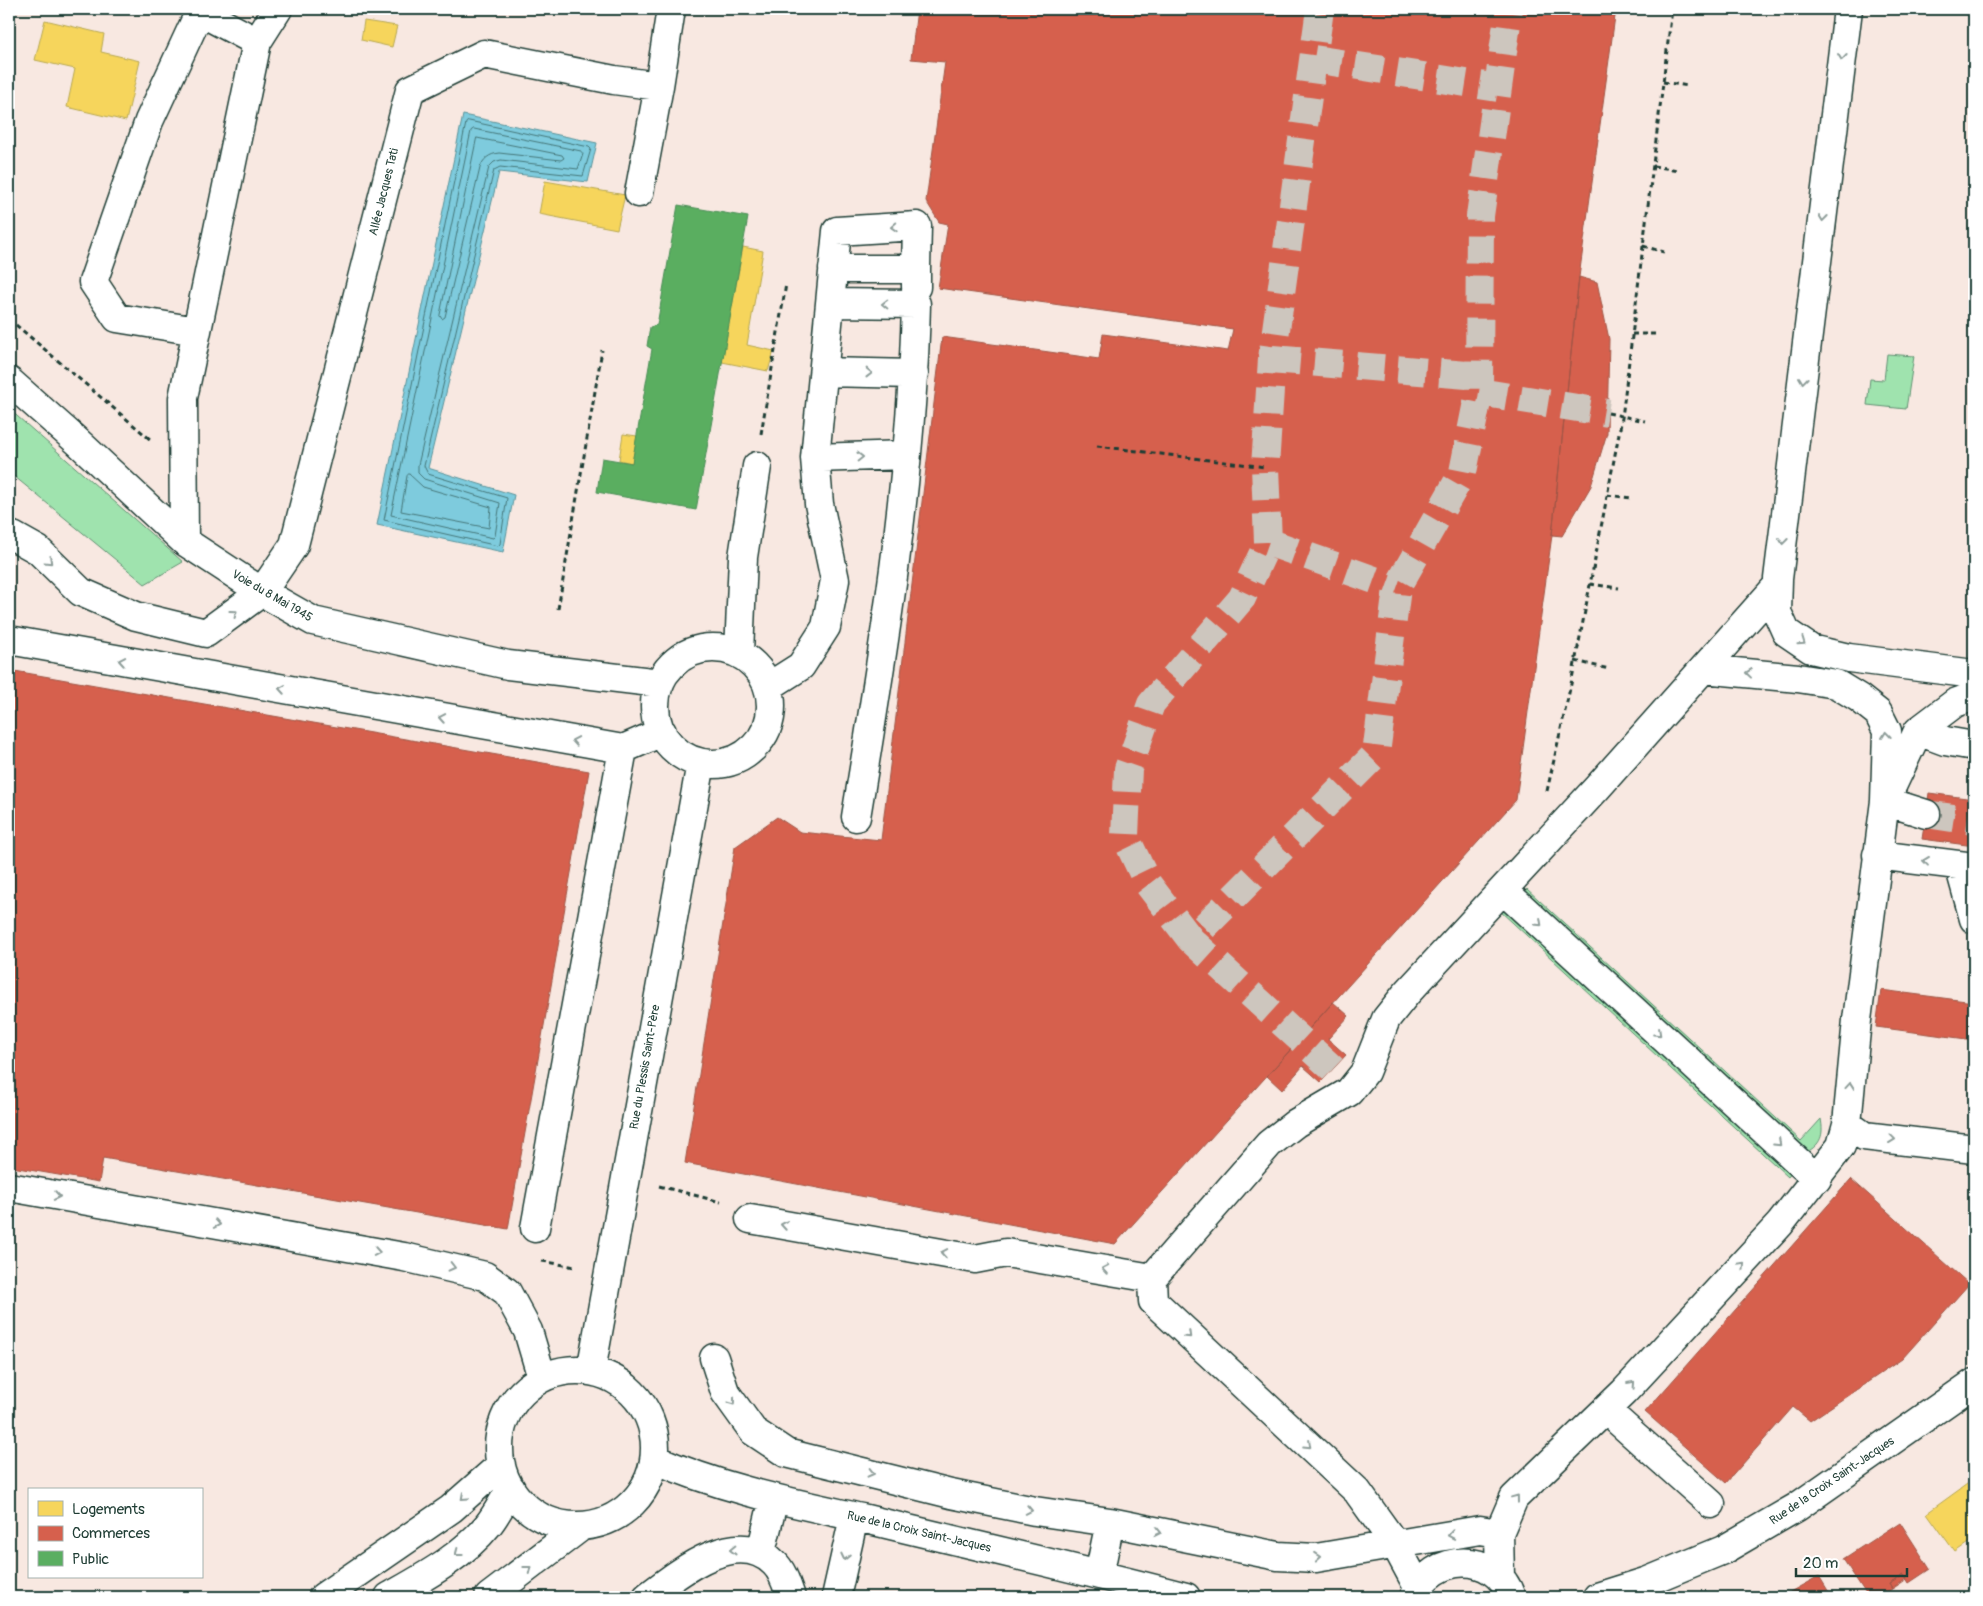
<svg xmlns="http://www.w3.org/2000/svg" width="1983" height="1606" font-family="Pangolin,sans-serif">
<rect width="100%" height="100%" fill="#f8e8e1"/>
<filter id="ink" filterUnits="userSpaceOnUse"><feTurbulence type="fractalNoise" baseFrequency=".02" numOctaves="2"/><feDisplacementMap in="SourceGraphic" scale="10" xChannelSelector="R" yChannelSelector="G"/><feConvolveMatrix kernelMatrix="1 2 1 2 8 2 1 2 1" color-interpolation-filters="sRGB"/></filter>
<g filter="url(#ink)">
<!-- green -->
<path fill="#9fe3ae" stroke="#5f9071" d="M1887 354 1914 356 1906 409 1867 405 1870 379 1884 380Z
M9 409 183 562 145 584 9 472Z
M1527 889 1801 1141 1821 1119C1824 1135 1821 1144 1807 1152L1524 893Z
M1505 905 1793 1171 1788 1177 1500 911Z"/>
<!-- water -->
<path fill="#7ecbdd" stroke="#589299" d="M463 115 597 143 588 182 499 172 428 468 514 495 503 552 377 525Z"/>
<!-- homes -->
<path fill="#f6d55c" stroke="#b6a750" d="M45 20 104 34 101 52 140 61 126 121 67 107 75 69 35 60Z
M364 21 397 26 392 47 361 40Z
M545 181 625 195 617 229 539 214Z
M743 247 763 251 747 345 774 351 768 371 722 362Z
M623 434 637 436 632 463 619 460Z
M1974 1479V1531L1970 1534 1974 1539 1955 1552 1927 1513Z"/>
<!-- shops -->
<path fill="#d6604d" stroke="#9f5646" d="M917 9H1616L1579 277 1552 535 1516 800 1115 1244 685 1163 735 847 777 817 800 832 881 840 942 337 1099 359 1103 334 1228 351 1233 329 938 288 948 224 939 222 926 201 945 62 911 59Z
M1579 277 1597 282 1609 339 1607 433 1591 486 1562 536 1552 535Z
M9 670 589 771 508 1229 103 1158 99 1182 12 1167 9 1164Z
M1929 793 1974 799V846L1922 839Z
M1881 990 1974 1002V1040L1876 1027Z
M1333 1002 1349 1016 1328 1039 1346 1055 1321 1082 1303 1066 1282 1090 1267 1076Z
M1851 1179 1969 1284 1902 1359 1810 1421 1793 1407 1726 1483 1645 1412Z
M1900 1522 1930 1569 1909 1583 1904 1575 1889 1584 1892 1589 1880 1597H1868L1843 1559Z
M1904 1575 1907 1579 1892 1589 1889 1584Z
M1819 1576 1832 1597H1781Z"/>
<!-- public -->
<path fill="#5aae61" stroke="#488c54" d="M678 205 748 217 696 510 597 492 602 458 632 463 652 349 647 346 650 327 657 325Z"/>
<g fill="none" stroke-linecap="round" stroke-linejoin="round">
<!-- shore -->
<path stroke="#457678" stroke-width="1" d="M469 121 589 147 591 149 583 176 500 167 494 170 424 466 428 474 507 498 500 544 498 546 384 520 466 123Z
M474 129 581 151 583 154 578 169 501 160 494 162 489 167 418 465V473L424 479 500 503 495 536 493 538 391 515 471 131Z
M477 138 562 155 564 158 561 160 499 153C489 154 483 159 480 168L445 317 442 319 440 316Z
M409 474 423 487 491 507 489 528 401 511 407 476Z"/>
<!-- minor-tunnel -->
<path stroke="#cdc6be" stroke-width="28" stroke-dasharray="28 14" stroke-linecap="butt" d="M1314 59 1498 88
M1272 359 1479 376
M1479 392 1608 413
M1268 542 1265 467 1272 359 1320 9
M1926 814 1974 821
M1191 940 1148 884 1125 836 1128 769 1151 704 1242 598 1268 542 1397 588
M1333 1069 1191 940 1376 754 1397 588 1463 472 1479 392 1480 216 1509 9"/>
<defs>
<path id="minor" d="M1848 9 1778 579 1777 612 1786 632 1811 649 1849 658 1974 674
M257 42 278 9
M639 193 659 86
M833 269H916V287
M830 303 916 304C912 476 884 647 856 817
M197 331 117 318 93 282 149 121 200 11
M824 372 914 374
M9 381 78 442 184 541 262 592 313 621 508 665 660 683
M815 458 906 455
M9 537 13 536 38 550 81 592 136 616 206 633 262 592 294 545 410 90 484 54 614 80 659 86 671 9
M184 541 183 398 257 42 195 9
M9 640 623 749
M655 706a58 58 0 1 1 116 0a58 58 0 1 1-116 0Z
M739 653 743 557 757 466
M1703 669 1798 678 1836 684 1859 698 1878 713 1887 731 1885 801 1926 814
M768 687 801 666 826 627 835 580 819 504 815 458 837 231 917 226 916 269
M1918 731 1945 741 1974 746
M1877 855 1974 867
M1959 865 1974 919
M1503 890 1817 1179
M1847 1124 1864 1136 1974 1149
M9 1187 404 1257 485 1276 507 1292 528 1331 542 1378
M750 1219 975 1259 1006 1253 1152 1278
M535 1228 623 749 662 732
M714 1358 725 1392 753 1431 786 1453 951 1494 1035 1511 1110 1522 1278 1556 1316 1558 1480 1530 1499 1533
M499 1448a78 78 0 1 1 156 0a78 78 0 1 1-156 0Z
M591 1371 701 763
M1606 1410 1711 1504
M655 1459C722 1489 794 1503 866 1519 973 1545 1080 1569 1186 1597
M761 1552 774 1498
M1099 1575 1110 1522
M1500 1577 1499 1533 1514 1498 1624 1392 1780 1224 1841 1146 1847 1124 1857 1020 1885 801 1918 731 1955 703 1974 696
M1418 1587 1395 1544 1357 1491 1153 1301 1152 1278 1269 1144 1296 1123 1349 1092 1365 1072 1386 1019 1406 994 1597 788 1777 586
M323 1597 451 1509 501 1465
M389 1597C424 1577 462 1557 488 1525 497 1514 503 1501 511 1489
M489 1597 582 1526
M647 1597C677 1574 737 1525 774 1563 783 1571 787 1586 791 1597
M836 1597 854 1517
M1414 1597C1431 1552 1496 1550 1511 1597
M1597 1597 1648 1581 1723 1550 1797 1507 1974 1383"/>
</defs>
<!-- minor casing -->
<use href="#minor" stroke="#1f3d34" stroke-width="31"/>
<!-- path -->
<path stroke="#1f3d34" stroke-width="3" stroke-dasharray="5 4" stroke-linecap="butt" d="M1663 82 1688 86
M1653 166 1678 170
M1643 246 1664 252
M9 319 151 440
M1632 334H1656
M1608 413 1645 421
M761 434 786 284
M1097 446 1265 467
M1607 495 1631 498
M1590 584 1619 588
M558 609 602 350
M1575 661 1609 669
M1547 791 1571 684 1622 418 1672 9
M659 1186 721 1202
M542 1261 575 1267"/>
<!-- minor -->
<use href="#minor" stroke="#fff" stroke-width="28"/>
</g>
<!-- one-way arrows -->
<defs><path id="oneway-chevron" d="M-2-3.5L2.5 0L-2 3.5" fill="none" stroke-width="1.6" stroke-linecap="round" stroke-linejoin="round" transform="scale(1.25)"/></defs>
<g stroke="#8f9e9a">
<use href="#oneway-chevron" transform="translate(1842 57) rotate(97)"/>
<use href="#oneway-chevron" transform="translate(1823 218) rotate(97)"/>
<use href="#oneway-chevron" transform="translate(894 227) rotate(177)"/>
<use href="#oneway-chevron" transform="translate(885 304) rotate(-179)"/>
<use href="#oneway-chevron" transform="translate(869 373) rotate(1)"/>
<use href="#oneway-chevron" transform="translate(1803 380) rotate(97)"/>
<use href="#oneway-chevron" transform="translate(860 457) rotate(-1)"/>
<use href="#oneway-chevron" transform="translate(1783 541) rotate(97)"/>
<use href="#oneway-chevron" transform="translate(49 561) rotate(44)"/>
<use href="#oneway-chevron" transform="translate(234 613) rotate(-36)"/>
<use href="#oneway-chevron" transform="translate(1802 642) rotate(35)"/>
<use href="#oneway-chevron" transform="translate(122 661) rotate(-170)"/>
<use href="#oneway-chevron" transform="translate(1749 673) rotate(-174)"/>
<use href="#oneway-chevron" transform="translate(282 689) rotate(-170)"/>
<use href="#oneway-chevron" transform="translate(442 718) rotate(-170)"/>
<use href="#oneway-chevron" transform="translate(1886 735) rotate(-97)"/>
<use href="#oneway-chevron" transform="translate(575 741) rotate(-170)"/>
<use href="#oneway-chevron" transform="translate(1926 861) rotate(-173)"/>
<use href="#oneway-chevron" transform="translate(1539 923) rotate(43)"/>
<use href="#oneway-chevron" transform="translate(1658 1033) rotate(43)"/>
<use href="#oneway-chevron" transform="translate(1850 1086) rotate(-85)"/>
<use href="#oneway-chevron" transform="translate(1892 1139) rotate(7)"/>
<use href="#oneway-chevron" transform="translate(1778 1143) rotate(43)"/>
<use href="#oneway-chevron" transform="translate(57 1196) rotate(10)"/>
<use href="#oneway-chevron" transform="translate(217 1224) rotate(10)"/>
<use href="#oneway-chevron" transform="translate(784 1225) rotate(-170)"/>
<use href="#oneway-chevron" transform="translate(377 1252) rotate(10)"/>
<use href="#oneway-chevron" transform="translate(944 1253) rotate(-170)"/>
<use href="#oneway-chevron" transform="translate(1742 1265) rotate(-47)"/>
<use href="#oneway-chevron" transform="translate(452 1267) rotate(14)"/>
<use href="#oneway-chevron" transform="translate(1105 1269) rotate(-170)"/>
<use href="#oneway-chevron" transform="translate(1188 1335) rotate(44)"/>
<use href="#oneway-chevron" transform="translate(1632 1384) rotate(-48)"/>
<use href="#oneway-chevron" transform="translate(732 1402) rotate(54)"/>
<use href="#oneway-chevron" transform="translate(1308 1445) rotate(43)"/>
<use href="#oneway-chevron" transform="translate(871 1473) rotate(14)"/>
<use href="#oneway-chevron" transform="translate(464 1497) rotate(138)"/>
<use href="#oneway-chevron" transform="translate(1516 1498) rotate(-53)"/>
<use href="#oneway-chevron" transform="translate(1029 1510) rotate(11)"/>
<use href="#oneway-chevron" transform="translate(1158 1532) rotate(12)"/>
<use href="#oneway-chevron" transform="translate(1451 1535) rotate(170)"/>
<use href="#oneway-chevron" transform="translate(733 1550) rotate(179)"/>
<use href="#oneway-chevron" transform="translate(458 1553) rotate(143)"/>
<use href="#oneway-chevron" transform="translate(845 1557) rotate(103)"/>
<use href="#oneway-chevron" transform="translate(1318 1557) rotate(-5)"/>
<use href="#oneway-chevron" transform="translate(528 1569) rotate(-38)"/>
</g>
</g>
<g text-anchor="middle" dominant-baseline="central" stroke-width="5" stroke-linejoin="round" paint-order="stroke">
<!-- street labels -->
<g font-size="12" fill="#1f3d34" stroke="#fff">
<text transform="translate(384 192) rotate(-76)">Allée Jacques Tati</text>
<text transform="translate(272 596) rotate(30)">Voie du 8 Mai 1945</text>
<text transform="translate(645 1067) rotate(-80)">Rue du Plessis Saint-Père</text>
<text transform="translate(1832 1481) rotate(-34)">Rue de la Croix Saint-Jacques</text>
<text transform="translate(919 1532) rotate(13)">Rue de la Croix Saint-Jacques</text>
</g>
</g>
<!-- margin -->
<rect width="1983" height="1606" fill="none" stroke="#fff" stroke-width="30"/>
<rect x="15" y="15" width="1953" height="1576" fill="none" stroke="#1f3d34" stroke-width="2" filter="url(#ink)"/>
<!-- legend -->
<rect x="28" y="1488" width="175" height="90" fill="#ffffff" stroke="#a5b1ae"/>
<rect x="38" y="1501" width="25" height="15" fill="#f6d55c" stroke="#a5b1ae"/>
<text x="72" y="1514" font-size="15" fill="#1f3d34">Logements</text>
<rect x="38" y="1526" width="25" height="15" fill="#d6604d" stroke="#a5b1ae"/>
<text x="72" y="1538" font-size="15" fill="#1f3d34">Commerces</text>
<rect x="38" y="1551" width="25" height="15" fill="#5aae61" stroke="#a5b1ae"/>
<text x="72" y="1564" font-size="15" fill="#1f3d34">Public</text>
<!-- scale -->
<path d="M1796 1568v8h111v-8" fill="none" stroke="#1f3d34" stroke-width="2.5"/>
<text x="1803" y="1568" font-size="15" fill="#1f3d34" stroke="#ffffff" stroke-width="4" paint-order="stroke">20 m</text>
</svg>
